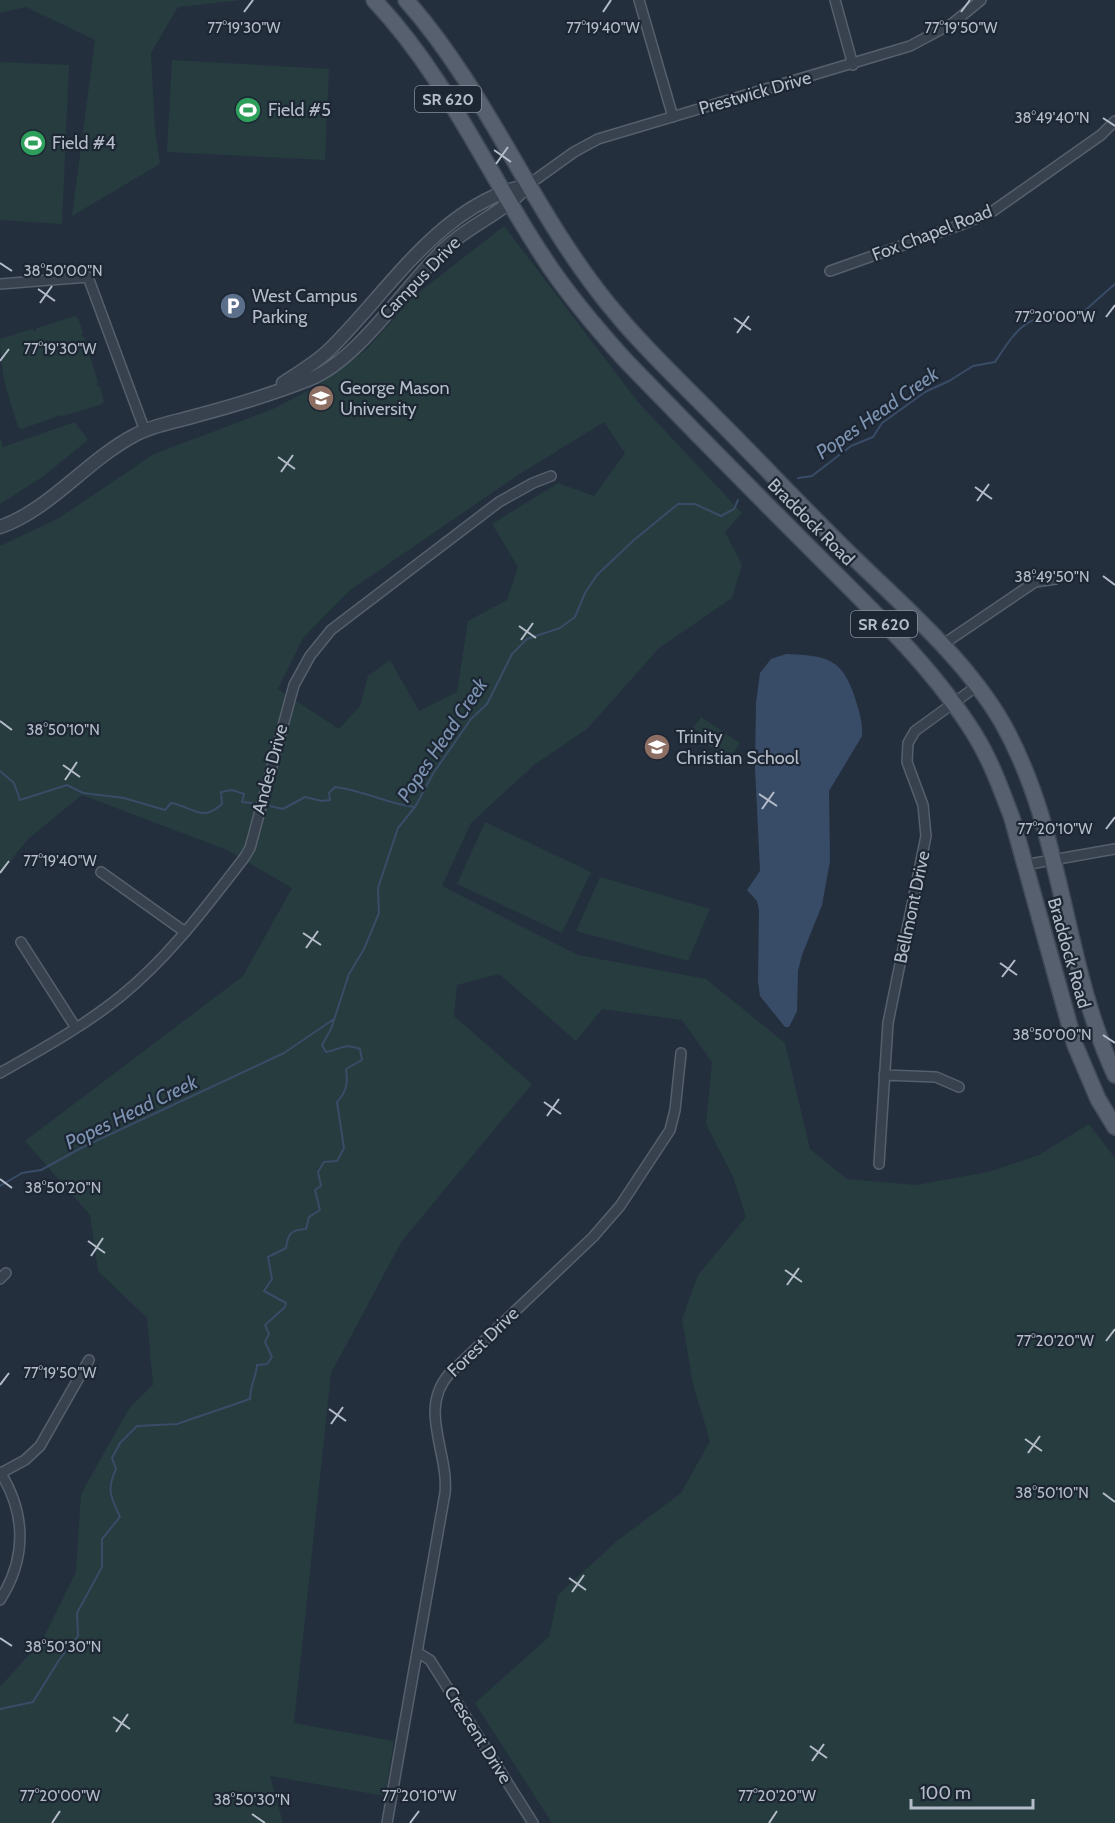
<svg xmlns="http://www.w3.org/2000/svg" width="1115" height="1823" font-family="Cabin,sans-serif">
<rect width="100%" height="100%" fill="#242f3e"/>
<!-- green -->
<path fill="#263c3f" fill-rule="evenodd" d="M0 0H242L178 7 151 53 155 129 160 164 72 216 95 40 26 7 0 13Z
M172 60 329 69 325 160 167 152Z
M0 62 69 65 62 224 0 220Z
M504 226 638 402 742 513 725 532 742 565 732 598 659 648 587 729 534 765 471 823 442 886 578 955 706 979 785 1043 810 1149 847 1179 916 1185 988 1172 1039 1155 1089 1124 1115 1158V1823H552L475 1703 549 1637 558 1595 617 1541 681 1493 710 1441 693 1384 682 1319 698 1275 746 1217 733 1177 706 1124 712 1062 682 1020 602 1009 576 1041 499 974 457 985 454 1016 532 1084 402 1241 331 1373 294 1723 394 1741 385 1796 270 1776 283 1823H0V1687L43 1639 76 1572 81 1494 130 1407 153 1385 147 1318 98 1271 90 1215 25 1141 243 976 292 888 227 850 82 795 28 839 0 874V546L59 518 154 454 273 409 317 386 366 350 413 297ZM604 422 625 453 594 496 558 483 492 524 518 567 507 600 468 621 457 692 419 711 390 660 368 676 360 706 339 729 278 689 303 638 349 591 518 475Z
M75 316 78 318 83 332 81 336 84 337 98 382 96 385 100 387 104 401 102 404 64 416 61 415 22 429 18 427C9 396 0 375 0 339L32 329 35 331 37 328Z
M75 422 88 440 41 478 0 504V437L3 447Z
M701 717 740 743 729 760 706 744 709 739 693 728Z
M485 822 591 872 562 933 457 884Z
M600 877 710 909 688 961 576 931Z"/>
<!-- water -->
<path fill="#394c67" d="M786 654C826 656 842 657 855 698 859 711 863 722 862 736L829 791 830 861 822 905 802 955 798 971 797 1011 789 1027H785L760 996 758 981 759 910 757 901 747 890 760 871 755 768 756 703 760 673 771 659Z"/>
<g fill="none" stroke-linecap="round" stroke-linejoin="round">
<!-- stream -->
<path stroke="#394c67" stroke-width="2" d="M798 478 812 476 851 446 873 437 882 423 925 392 949 381 973 366 995 362C1018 327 1029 309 1073 321L1115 284
M0 771 14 783 20 800 67 785 83 793 124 798 165 810 171 803C194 807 201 823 222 804L221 792 232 790 244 794 242 802 252 803
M270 806 283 809 305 797 322 801 330 800 329 793 335 787C363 790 387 804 415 807
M0 1186 22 1173 41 1170 83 1147 284 1053 334 1019
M0 1709 33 1702 59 1660 78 1636 77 1613 102 1567V1539L120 1517C111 1497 106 1490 116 1469L112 1458 120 1443 137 1426 177 1424 250 1399C250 1386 256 1378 257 1365L267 1364 272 1357 265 1342 269 1334 265 1325 285 1307 286 1303 264 1291 272 1279 268 1257 286 1248C288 1233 291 1230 306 1229L309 1217 320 1210 315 1190 321 1186 318 1172 324 1162 337 1161 344 1148 337 1102C347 1091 348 1083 346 1069L362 1060 360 1049C342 1042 341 1050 326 1052L322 1045 331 1029 349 974 364 949 379 913 378 888 398 828 415 807 434 772 471 719 487 704 512 654 527 639 560 628 575 617 585 593 597 575 634 540 678 504H695L721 516 734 509 738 500"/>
<defs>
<path id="minor" d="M639 0 673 117
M835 0 853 65
M528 185 574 152 598 139 910 46 953 23 981 0
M830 271 963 224 993 211 1101 135 1115 121
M0 284 88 277 145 431
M942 645 1035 582 1056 579
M1024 865 1115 849
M101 872 185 932
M21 942 76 1028
M0 1073C42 1049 84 1026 121 996 169 957 206 907 244 858L250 848 294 685 310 656 331 630 499 502 533 483 551 476
M884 1075 936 1077 959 1087
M879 1164 888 1023 926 836 923 805 907 762 908 743 915 731 977 686
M0 1279 6 1273
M0 1472C26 1513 27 1558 0 1600
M1 1473 25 1460 40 1446 89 1360
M417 1652 430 1660 533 1823
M387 1823 445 1493C449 1452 418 1410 449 1374L593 1237 620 1206 670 1130 675 1110 681 1053"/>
<path id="tertiary" d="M283 383C298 373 314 364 328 351 389 292 439 204 528 185
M0 527C51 509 87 460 135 435 153 425 175 422 195 416 233 406 272 394 308 380 359 360 405 286 445 248 473 223 502 214 528 185"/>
<path id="primary" d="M374 0C445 75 486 170 542 255 567 294 596 328 627 362 687 424 748 486 809 547 867 606 931 664 975 735 991 761 1001 789 1012 818L1075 1045 1098 1099 1115 1127
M406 0C491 96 535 220 619 317 650 354 686 387 720 422 763 465 805 510 849 553 903 606 965 658 1003 724 1064 833 1063 963 1115 1075"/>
</defs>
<!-- minor casing -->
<use href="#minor" stroke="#565f6c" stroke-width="12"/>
<!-- tertiary casing -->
<use href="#tertiary" stroke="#565f6c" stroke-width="15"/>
<!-- primary casing -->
<use href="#primary" stroke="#414a57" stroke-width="18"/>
<!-- minor -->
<use href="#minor" stroke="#38414e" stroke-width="9"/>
<!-- tertiary -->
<use href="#tertiary" stroke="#38414e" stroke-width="12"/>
<!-- primary -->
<use href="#primary" stroke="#56606e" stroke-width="15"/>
</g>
<!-- ticks -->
<path fill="none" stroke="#b4bcc9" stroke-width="2" d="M244 12 253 0M603 12 611 0M961 12 970 0M1103 118 1115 126M494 150 511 162M496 164 508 147M0 263 12 271M38 289 55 301M40 303 52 286M1106 317 1115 305M734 318 751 330M737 333 749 316M0 361 9 349M278 457 295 469M281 472 293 455M975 487 992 499M977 501 989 484M1103 576 1115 585M519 626 536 638M521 640 533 623M0 721 12 730M63 765 80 777M65 780 77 762M759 794 777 806M762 809 774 792M1106 829 1115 817M0 873 9 861M303 933 321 945M306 948 318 931M1000 963 1017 975M1002 977 1015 960M1103 1035 1115 1043M544 1102 561 1114M547 1116 559 1099M0 1179 12 1188M88 1241 105 1253M91 1256 103 1238M785 1270 802 1282M787 1285 799 1268M1106 1341 1115 1329M0 1385 9 1373M329 1409 346 1421M331 1424 343 1407M1025 1439 1042 1451M1028 1453 1040 1436M1103 1493 1115 1502M569 1578 586 1590M572 1592 584 1575M0 1638 12 1646M113 1717 130 1729M116 1732 128 1714M810 1746 827 1758M812 1761 824 1744M252 1814 265 1823M52 1823 60 1811M410 1823 419 1811M769 1823 777 1811"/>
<!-- icons -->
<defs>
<symbol id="stadium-disc" viewBox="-11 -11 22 22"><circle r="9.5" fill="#2e9e5b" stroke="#1d2633"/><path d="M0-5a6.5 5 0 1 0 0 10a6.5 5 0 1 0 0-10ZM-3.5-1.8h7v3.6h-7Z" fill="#fff"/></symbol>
<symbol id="parking-disc" viewBox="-11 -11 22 22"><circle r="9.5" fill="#5c6f8a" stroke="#1d2633"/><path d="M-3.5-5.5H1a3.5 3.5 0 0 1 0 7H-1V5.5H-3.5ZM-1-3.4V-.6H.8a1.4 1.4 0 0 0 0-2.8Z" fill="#fff"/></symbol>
<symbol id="university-disc" viewBox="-11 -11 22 22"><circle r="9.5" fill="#8d6e63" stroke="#1d2633"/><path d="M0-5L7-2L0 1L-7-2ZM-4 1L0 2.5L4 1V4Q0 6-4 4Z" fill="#fff"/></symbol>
<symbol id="school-disc" viewBox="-11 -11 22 22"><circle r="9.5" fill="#8d6e63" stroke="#1d2633"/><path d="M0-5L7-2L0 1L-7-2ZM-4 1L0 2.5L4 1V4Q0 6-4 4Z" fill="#fff"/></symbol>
</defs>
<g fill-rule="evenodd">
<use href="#stadium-disc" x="233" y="95" width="30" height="30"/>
<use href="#stadium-disc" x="18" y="128" width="30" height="30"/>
<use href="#parking-disc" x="218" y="291" width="30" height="30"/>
<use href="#university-disc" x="306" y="383" width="30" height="30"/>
<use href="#school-disc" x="642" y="732" width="30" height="30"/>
</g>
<g text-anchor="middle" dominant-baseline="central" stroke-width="4.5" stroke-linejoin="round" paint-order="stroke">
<!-- shield labels -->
<g fill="#1d2633" stroke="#878f9c" stroke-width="1.5">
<rect x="415" y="86" width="66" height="26" rx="4.5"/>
<rect x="851" y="611" width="66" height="26" rx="4.5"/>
</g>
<g font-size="16" font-weight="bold" fill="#b4bcc9">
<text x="448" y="99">SR 620</text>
<text x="884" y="624">SR 620</text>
</g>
<!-- street labels -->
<g font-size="18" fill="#b4bcc9" stroke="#1d2633">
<text transform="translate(755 93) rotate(-16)">Prestwick Drive</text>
<text transform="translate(932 233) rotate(-21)">Fox Chapel Road</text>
<text transform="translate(420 278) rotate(-46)">Campus Drive</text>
<text transform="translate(811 522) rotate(45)">Braddock Road</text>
<text transform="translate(270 769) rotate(-75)">Andes Drive</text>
<text transform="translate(912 907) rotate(-78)">Bellmont Drive</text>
<text transform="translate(1069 953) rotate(74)">Braddock Road</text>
<text transform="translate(483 1342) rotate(-44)">Forest Drive</text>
<text transform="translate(478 1735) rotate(58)">Crescent Drive</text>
</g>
<!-- poi labels -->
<g font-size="18" fill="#b4bcc9" stroke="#1d2633" text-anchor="start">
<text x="268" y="110">Field #5</text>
<text x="52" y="143">Field #4</text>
<text x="252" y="296">West Campus<tspan x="252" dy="21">Parking</tspan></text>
<text x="340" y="388">George Mason<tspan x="340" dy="21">University</tspan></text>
<text x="676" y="737">Trinity<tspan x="676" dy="21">Christian School</tspan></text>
</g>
<!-- water labels -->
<g font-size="20" font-style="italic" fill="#7c92b1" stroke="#1d2633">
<text transform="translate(877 413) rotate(-35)">Popes Head Creek</text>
<text transform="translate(442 740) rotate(-56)">Popes Head Creek</text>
<text transform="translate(131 1112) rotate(-26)">Popes Head Creek</text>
</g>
</g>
<g font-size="15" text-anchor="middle" fill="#b4bcc9" stroke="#1d2633" stroke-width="4.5" stroke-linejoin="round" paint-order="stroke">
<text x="244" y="33">77°19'30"W</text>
<text x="603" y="33">77°19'40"W</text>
<text x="961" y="33">77°19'50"W</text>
<text x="1052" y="123">38°49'40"N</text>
<text x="63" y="276">38°50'00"N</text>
<text x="1055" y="322">77°20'00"W</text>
<text x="60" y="354">77°19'30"W</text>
<text x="1052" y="582">38°49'50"N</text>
<text x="63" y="735">38°50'10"N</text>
<text x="1055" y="834">77°20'10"W</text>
<text x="60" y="866">77°19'40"W</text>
<text x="1052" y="1040">38°50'00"N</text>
<text x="63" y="1193">38°50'20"N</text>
<text x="1055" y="1346">77°20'20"W</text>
<text x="60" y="1378">77°19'50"W</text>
<text x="1052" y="1498">38°50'10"N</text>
<text x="63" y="1652">38°50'30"N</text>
<text x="60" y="1801">77°20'00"W</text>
<text x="419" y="1801">77°20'10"W</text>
<text x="777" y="1801">77°20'20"W</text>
<text x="252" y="1805">38°50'30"N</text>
</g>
<!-- scale -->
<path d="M911 1799v9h122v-9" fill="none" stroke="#b4bcc9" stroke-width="3"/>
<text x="920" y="1799" font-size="18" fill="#b4bcc9" stroke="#1d2633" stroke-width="4.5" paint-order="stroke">100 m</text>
</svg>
